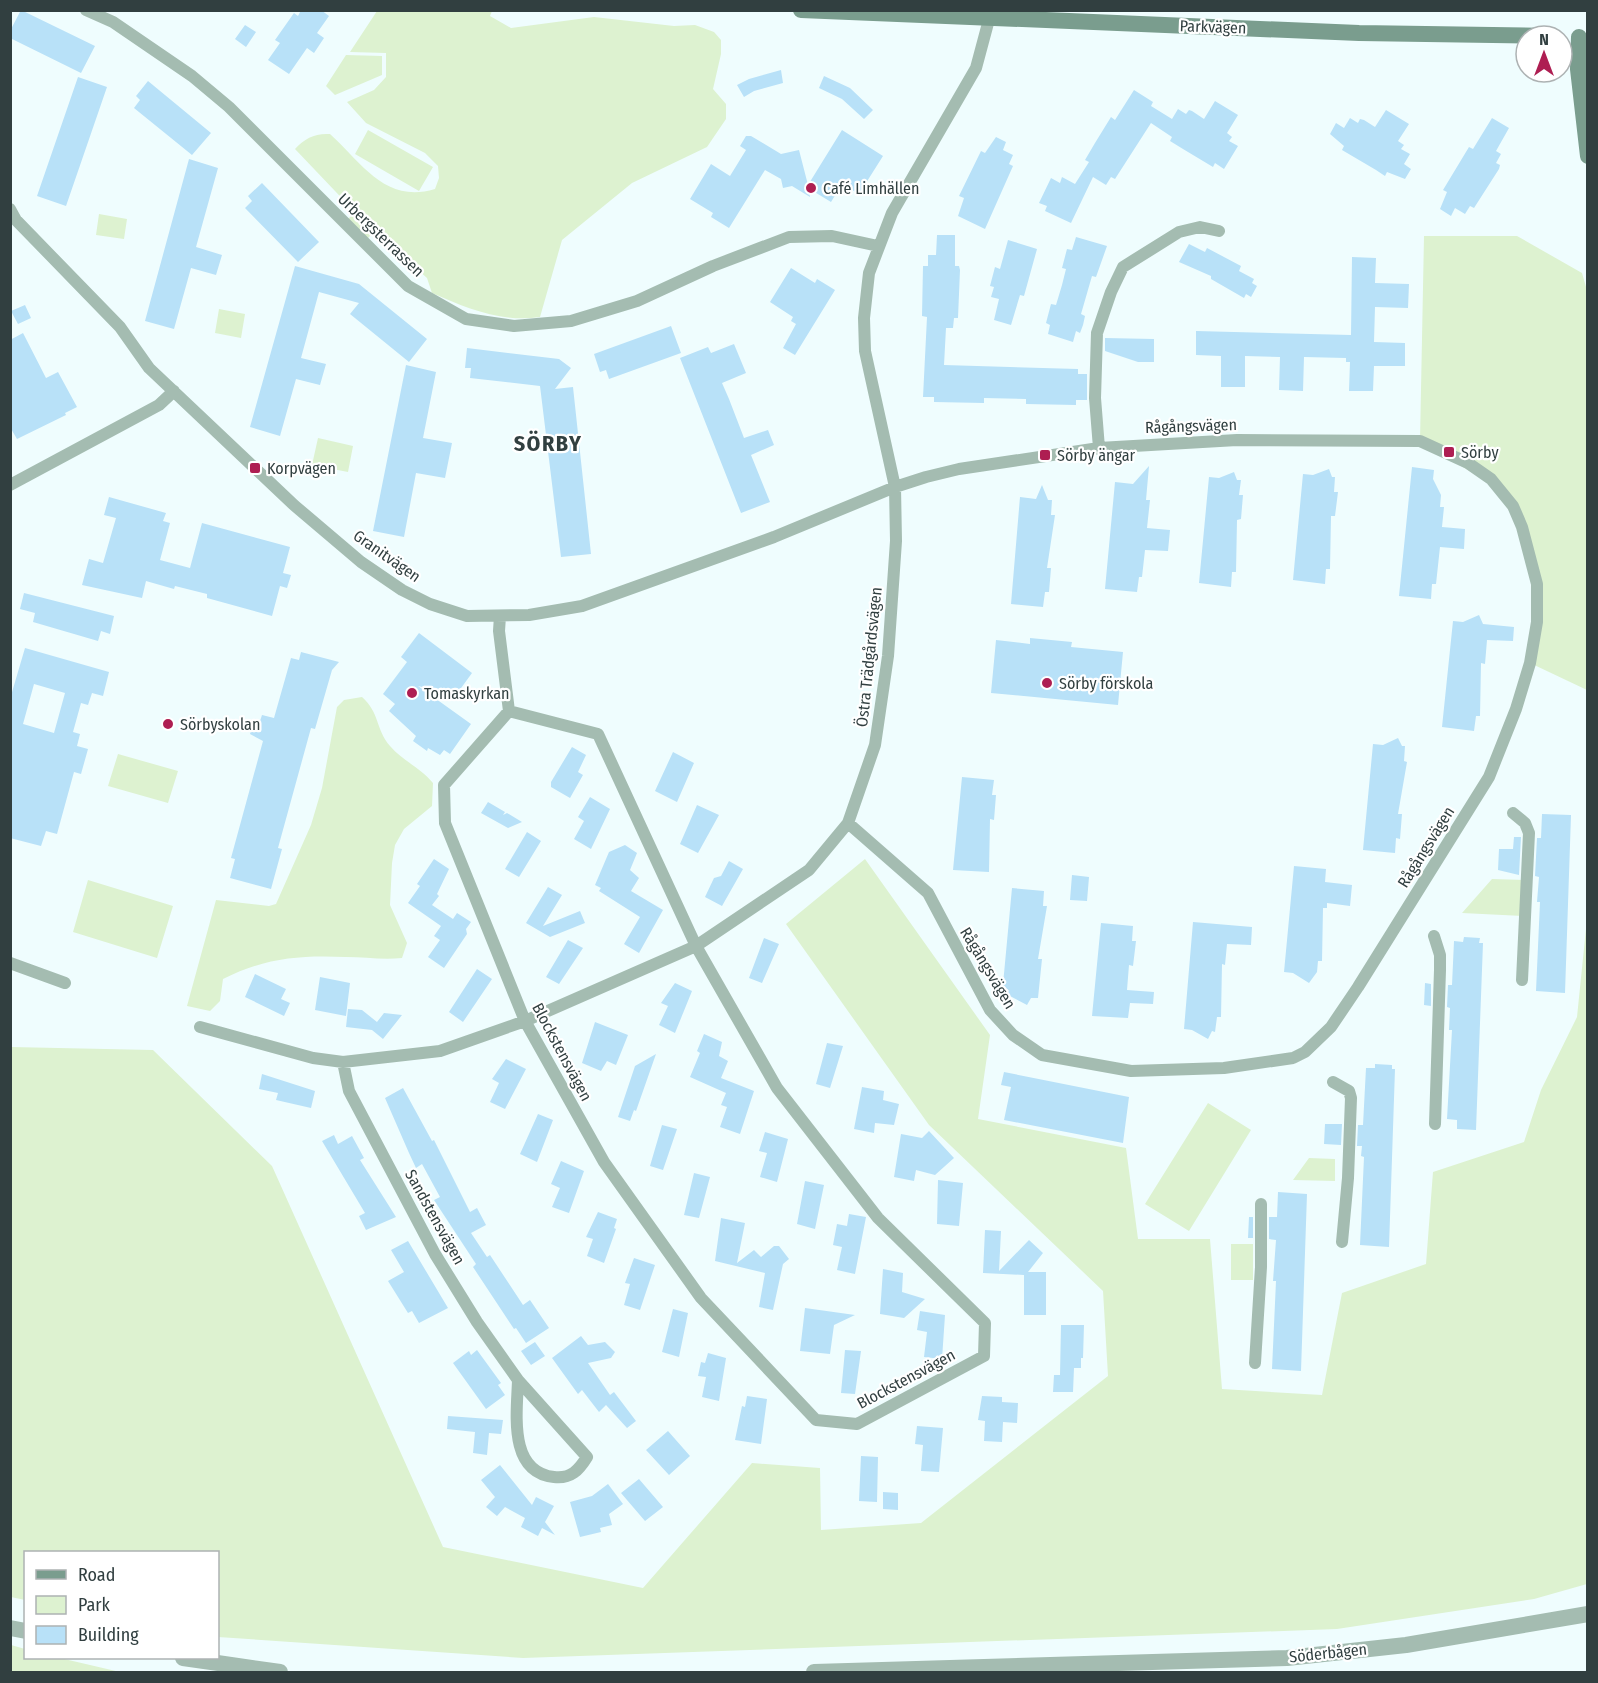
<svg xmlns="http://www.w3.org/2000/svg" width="1598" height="1683" font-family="'Fira Sans Condensed',sans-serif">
<rect width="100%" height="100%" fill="#effdfe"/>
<!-- green -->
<path fill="#ddf2d0" d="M377 11H492L490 16 511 28 594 17 674 26 695 25 714 32 721 40V54L713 89 726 104V119L707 147 632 183 562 240 540 317C502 323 466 308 432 293L427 278 375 231 366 240 345 222 355 212 295 149C305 138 315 133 330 134 362 163 385 204 435 189L439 178 438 166 425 153 366 123 347 102 374 90 386 77V53L350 52Z
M346 55 382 56V75L335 95 326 86Z
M368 130 433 167 419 191 355 154Z
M99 214 127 219 124 239 96 235Z
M1424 236H1517L1582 273 1588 294 1587 690 1530 663 1537 584 1504 492 1420 441Z
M219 309 245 314 241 338 215 333Z
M318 438 353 446 348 472 312 465Z
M362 697C380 713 375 728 390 746 403 761 421 768 433 783L432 806 404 829 395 845 392 863 390 905 407 943 402 958C382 960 365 957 346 957 299 955 265 958 223 979L220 1001 210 1011 187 1006 216 900 269 906 276 904 311 825 322 788 337 707 344 700Z
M118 754 178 771 168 803 108 786Z
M865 859 990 1035 978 1119 1126 1148 1138 1239H1210L1222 1389 1322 1395 1342 1293 1426 1264 1433 1172 1524 1142 1541 1090 1577 1017 1587 919V1584L1534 1599 1337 1629 523 1658 218 1637V1552H26L25 1600 11 1597V1047L153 1050 272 1166 443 1547 643 1588 752 1463 820 1468 821 1530 921 1523 1108 1376 1103 1291 929 1125 786 924Z
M1492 879 1525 880 1523 916 1462 913Z
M88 880 173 906 157 958 73 932Z
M1208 1103 1251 1130 1189 1231 1145 1204Z
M1309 1158 1335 1159V1181L1293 1180Z
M1231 1244H1253V1280H1231Z
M11 1645 25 1649 26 1658H60L120 1672H11Z"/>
<!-- building -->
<path fill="#b8e1f8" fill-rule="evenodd" d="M21 10 95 46 81 73 10 38V31Z
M301 10H321L329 16 317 33 324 38 314 53 307 48 289 74 268 60 280 43 275 40 294 13 298 16Z
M245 25 256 32 246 47 235 39Z
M781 70 783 83 754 91 744 97 737 85 749 79Z
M824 76 850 88 873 110 864 119 842 99 819 88Z
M78 77 107 87 66 206 37 196Z
M148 81 211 133 192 155 134 108 140 100 136 96Z
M1134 90 1153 102 1151 106 1172 119 1178 109 1186 114 1189 110 1192 111 1204 119 1215 101 1238 115 1227 133 1232 137 1229 141 1238 146 1224 169 1215 163 1213 167 1183 149 1170 141 1172 137 1151 123 1115 179 1111 177 1106 185 1093 177 1071 223 1045 211 1047 206 1039 203 1051 178 1060 183 1062 177 1075 184 1089 162 1085 160 1095 143 1111 117 1115 120Z
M1386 110 1409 124 1398 141 1404 145 1401 149 1410 154 1404 164 1411 169 1405 179 1387 172 1385 176 1376 170 1342 150 1344 146 1330 134 1336 123 1344 128 1350 118 1358 123 1360 119 1364 120 1375 127Z
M1492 118 1509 128 1496 151 1501 154 1496 163 1500 165 1499 169 1474 208 1470 206 1465 214 1455 208 1451 216 1440 209 1447 192 1443 190 1469 147 1473 149Z
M842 130 883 156 859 194 842 184 831 202 808 188 810 197 792 186 783 188 781 179 765 170 729 228 711 217 713 213 690 199 711 164 730 176 746 150 740 146 746 136H751L781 154 799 150 808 185Z
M996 137 1006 142 1003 150 1013 155 1009 164 1013 166 985 229 958 216 964 198 959 196 981 151 985 153Z
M189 159 218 168 196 247 222 255 216 275 191 268 174 329 145 321Z
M262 183 319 242 298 262 245 208 252 201 248 196Z
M937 235H955V266H959L960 270 958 318H954L953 328H946L944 365 1078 369V374H1087V400H1076V405L1026 404V399L984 398V403L934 402V397H923L927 317 922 316 923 266H928V255H936Z
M1076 237 1107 246 1096 277 1092 276 1081 314 1085 316 1083 325 1080 333 1076 331 1073 342 1048 334 1050 325 1046 323 1051 304 1056 305 1062 285 1066 269 1062 268 1067 249 1072 250Z
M1008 240 1037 249 1024 296 1020 295 1011 325 994 320 999 299 991 297 994 287 990 286 995 267 1000 269Z
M1189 244 1205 252 1207 248 1241 266 1239 271 1254 279 1252 283 1257 286 1251 297 1246 294 1244 298 1211 279V276L1179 262Z
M1352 257 1376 258 1375 283 1409 284 1408 308 1375 307 1374 342 1405 343V366H1374L1373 391H1349L1350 362H1346V358L1304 357 1303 391 1279 390 1280 357 1245 356V387H1221V356L1196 355V331L1351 335Z
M295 266 359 284 427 339 409 362 350 314 359 303 319 292 301 358 326 364 320 385 296 379 280 436 250 427Z
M791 268 815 283 817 279 835 290 795 355 783 348 796 324 791 321 793 317 770 302Z
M25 305 31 318 18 324 11 311Z
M671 326 681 353 609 379 606 370 600 372 594 354Z
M23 333 46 378 58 372 77 407 65 413 66 415 17 439 10 427V340Z
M1105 338 1154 339V362H1138L1105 351Z
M734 344 746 373 722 383 729 399 744 438 768 430 774 445 751 455 770 502 741 513 680 358 708 347 711 353Z
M467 348 559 359 571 368 555 389 573 387 591 554 561 557 540 386 470 378 471 368H465Z
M406 365 436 372 423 438 452 443 445 478 416 473 404 537 373 531Z
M1149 466 1146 500H1150L1147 528 1170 530 1168 551 1145 550 1142 577H1139L1137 592 1105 589 1115 482 1133 484Z
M1412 467 1434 470 1433 479 1441 495 1440 507H1444L1442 527 1465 529 1464 549 1440 547 1436 584H1432L1431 599 1399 596Z
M1329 469 1332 477H1335L1334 492H1338L1335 516H1331L1330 569H1326L1325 584 1293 580 1303 474 1313 475Z
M1234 472 1237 480H1241L1239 495H1243L1241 519 1237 520 1236 572H1232L1231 587 1199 583 1209 477 1219 478Z
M1042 485 1048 500H1052L1051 515H1055L1047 568H1051L1049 592H1045L1043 607 1011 604 1020 497 1036 499Z
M109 497 166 513 163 521 170 523 160 560 190 568 202 523 290 547 283 573 291 575 287 588 280 586 272 616 207 598V594L175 586 174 589 146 581 142 598 82 585 89 559 103 563 116 518 104 515Z
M24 593 114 616 110 634 101 631 98 641 33 622 35 613 20 609Z
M1479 615 1483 624 1514 627 1513 641 1487 640 1485 664 1481 663 1480 716H1476L1474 731 1442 727 1453 621 1463 622Z
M419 633 472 673 456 695 418 686 471 724 450 754 444 750 440 755 428 748 427 751 413 741 416 736 389 711 395 704 383 694 407 662 401 657Z
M1030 638 1072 642 1071 647 1123 652 1118 705 991 693 996 640 1030 644Z
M25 648 109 672 103 696 92 693 88 705 81 703 73 732 80 734 77 746 88 749 81 774 74 772 57 834 46 831 41 846 10 838V699ZM34 684 65 693 54 733 23 724Z
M301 652 339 662 332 670 315 729 311 728 278 848 282 849 271 889 230 878 235 859 231 858 263 741 250 734 254 720 260 721 262 715 274 718 291 658 299 660Z
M1398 738 1402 746H1405L1404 761 1407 762 1398 814H1402L1400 839 1396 838 1395 853 1363 850 1373 744 1383 745Z
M572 747 586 755 578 772 583 775 570 798 551 787V782Z
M673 752 694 763 677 802 655 791Z
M962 777 994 780 992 795H996L994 820 990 819 989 872 953 870Z
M590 797 610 809 591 849 574 839 584 821 578 817Z
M488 802 505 812 503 815 507 813 522 822 508 828 481 813Z
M697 805 719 815 698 853 680 844Z
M1542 814 1571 815 1565 993 1536 991 1540 902H1537L1539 877 1535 876 1537 838H1541Z
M527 832 541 841 519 877 505 869Z
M1514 837H1521L1519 875 1498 870 1499 849H1513Z
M625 845 637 853 630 870 639 878 631 891 663 910 639 953 624 944 640 917 599 891 601 888 595 885 609 852Z
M434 859 449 869 437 894 439 896 432 905 453 919 457 913 471 922 466 929 467 934 444 968 428 957 440 940 434 936 441 926 408 903 420 886 417 884Z
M729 861 743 869 722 906 705 897 714 878 721 876Z
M1294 866 1326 869 1325 882 1352 885 1350 906 1327 903V908H1323L1322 961H1318L1317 972 1309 983 1293 973 1284 972Z
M1072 875 1089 877 1087 901 1070 900Z
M548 887 562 895 543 926 580 911 585 923 550 937 526 923Z
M1012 888 1044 891 1043 906H1047L1038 959H1042L1038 998H1031L1027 1005 1010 996 1002 995Z
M1193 922 1252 927 1251 945 1227 944 1225 965 1222 964 1221 1017H1217L1215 1032 1212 1031 1208 1039 1192 1030 1184 1029Z
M1101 923 1133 926 1132 941H1136L1133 966 1129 965 1127 990 1154 992 1153 1004 1130 1003 1128 1018 1092 1016Z
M1464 937 1480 938 1479 943H1483L1476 1130 1457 1129V1120L1447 1119 1452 1030H1449L1450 1008 1447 1007 1448 985H1452L1454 941 1463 942Z
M764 938 779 944 762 983 749 978Z
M568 940 583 948 559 984 546 977Z
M477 969 492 979 463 1022 449 1012Z
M255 974 286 989 281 999 290 1003 284 1016 245 997Z
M320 977 350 983 346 1016 315 1010Z
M675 983 692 991 675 1033 659 1025 668 1006 661 1003Z
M1425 983 1431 984V1006L1424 1005Z
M348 1009 362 1010 377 1022 384 1013 402 1015 383 1039 372 1030 346 1027Z
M595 1022 628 1035 616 1065 607 1061 601 1071 582 1063Z
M704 1034 722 1042 719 1056 728 1061 721 1078 754 1091 740 1134 720 1127 727 1107 721 1105 726 1093 690 1077 700 1053 697 1051Z
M827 1043 843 1046 830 1088 816 1084Z
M656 1054 636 1111 634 1110 630 1121 618 1117 635 1066Z
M506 1059 526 1069 505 1109 490 1102 499 1083 492 1079Z
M1375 1064 1392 1065V1069H1395L1389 1247 1360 1245 1364 1157 1361 1156 1362 1146H1357L1358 1125H1363L1366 1068H1375Z
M1004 1072 1129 1097 1123 1143 1004 1120 1011 1087 1001 1085Z
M262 1074 315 1091 311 1108 276 1100 278 1093 259 1089Z
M862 1087 884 1091 883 1100 899 1104 894 1125 875 1123 874 1133 854 1129Z
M403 1088 432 1141 434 1140 470 1212 477 1208 486 1225 471 1233 487 1257 490 1255 523 1305 530 1300 549 1328 526 1343 516 1328 514 1329 473 1267 476 1264 434 1200 440 1197 422 1164 416 1168 409 1153 385 1098Z
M538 1114 553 1120 537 1162 520 1154Z
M1325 1124H1342L1341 1145 1324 1144Z
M662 1125 677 1129 663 1170 650 1166Z
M929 1131 954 1158 935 1175 916 1170 914 1181 894 1177 901 1134 922 1138Z
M765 1132 788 1139 777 1182 760 1177 767 1153 759 1151Z
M334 1135 338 1144 352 1136 364 1158 360 1160 396 1217 366 1230 359 1216 365 1213 322 1141Z
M561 1161 584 1171 569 1213 552 1207 560 1188 551 1184Z
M694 1173 710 1177 699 1218 684 1215Z
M938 1180 963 1183 959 1226 937 1224Z
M805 1181 824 1185 815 1229 797 1224Z
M1278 1192 1307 1194 1301 1371 1272 1369 1276 1281H1273L1276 1240 1269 1239V1217H1277Z
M598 1212 617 1219 614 1228 616 1229 604 1263 587 1256 593 1239 586 1237Z
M849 1214 866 1217 855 1274 837 1270 842 1247 833 1245 837 1224 847 1226Z
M1249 1217H1253V1238H1248Z
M721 1218 745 1223 737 1263 754 1250 761 1257 774 1246H779L789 1259 783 1264 773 1310 759 1307 765 1273 715 1261Z
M985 1230 1001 1231 999 1271 1029 1240 1043 1253 1028 1272H1046V1315H1024V1275L983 1273Z
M408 1241 448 1308 419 1323 412 1311 408 1313 388 1281 404 1272 391 1250Z
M634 1258 655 1265 640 1310 624 1305 630 1284 625 1283Z
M883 1269 903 1273 902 1292 925 1299 904 1318 880 1314Z
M805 1308 855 1315 834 1325 830 1354 800 1351Z
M673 1309 688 1313 679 1357 662 1352Z
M920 1311 945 1315 942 1359 924 1357 927 1332 917 1330Z
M1061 1325H1084L1083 1358H1081V1368H1074L1073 1392H1053L1054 1375H1060Z
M581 1336 588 1345 605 1342 615 1352 611 1358 588 1363 610 1395 614 1392 636 1421 627 1428 606 1405 599 1412 582 1390 578 1394 552 1358Z
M535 1342 545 1356 531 1365 521 1351Z
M477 1350 501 1383 498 1385 505 1395 486 1409 453 1363 469 1351 471 1355Z
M845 1350 861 1351 855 1394 841 1393Z
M708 1353 726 1358 719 1401 702 1397 706 1377 698 1376 701 1362 705 1363Z
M747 1396 767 1399 761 1444 735 1440 742 1406 745 1407Z
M982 1396 1002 1397V1402L1018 1403 1017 1423 1003 1422 1002 1442 984 1441 985 1421 978 1420Z
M448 1416 503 1420 501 1434 489 1433 487 1455 473 1453 475 1432 447 1429Z
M917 1426 943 1428 939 1472 921 1471 923 1445 915 1444Z
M668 1431 690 1456 669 1475 646 1450Z
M861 1456 878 1457 877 1502 859 1501Z
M500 1465 532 1505 536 1497 554 1506 545 1522 555 1535 542 1528 538 1536 521 1527 525 1518 505 1507 497 1516 486 1507 495 1497 481 1480Z
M639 1479 663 1507 645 1521 621 1493Z
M608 1484 623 1504 609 1514 612 1525 600 1528 601 1532 580 1537 570 1502 592 1496Z
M883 1492 898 1493V1510L883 1509Z"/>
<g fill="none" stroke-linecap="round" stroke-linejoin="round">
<!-- minor -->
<path stroke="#a4bcb1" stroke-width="12" d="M86 10 113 22 192 76 229 107 408 286 466 319 514 326 571 321 637 301 713 266 789 237 832 236 878 246
M10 209 16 220 120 327 149 368 295 506 361 562 402 590 430 604 467 616 529 615 582 606 774 537 895 487 926 477 959 469 1099 448 1237 440 1420 441 1468 463 1491 479 1513 506 1522 527 1537 584V622L1530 663 1516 709 1489 777 1358 987 1331 1027 1305 1052 1293 1058 1224 1068 1131 1071 1042 1055 1013 1035 990 1010 928 893 848 823
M1099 448 1095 398 1097 333 1111 292 1123 267 1179 232 1200 227 1219 231
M10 485 159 405 174 391
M500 616 499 631 509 711 598 734 696 946 777 1088 878 1218 985 1323 984 1356 857 1424 816 1420 701 1298 604 1162 525 1021 445 823 444 785 509 711
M1513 813 1525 823 1529 833 1522 980
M1434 936 1440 955V970L1435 1124
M10 963 65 983
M200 1027 313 1058 343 1062 440 1051 525 1021 696 946 809 870 848 823 875 745 888 656 896 541 895 487 865 351 864 318 869 273 892 213 976 68 991 12
M343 1062 349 1091 435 1254 477 1322 518 1380 587 1457C579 1470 571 1479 554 1477 508 1472 517 1413 518 1380
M1333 1082 1349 1091 1351 1098 1348 1178 1342 1242
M1255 1363 1261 1267V1204"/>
<!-- tertiary -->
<path stroke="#a4bcb1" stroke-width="16" d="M10 1628 26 1631
M183 1658 280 1672
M814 1672 1287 1658 1406 1645 1588 1614"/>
<!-- secondary -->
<path stroke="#7a9d8e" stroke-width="16" d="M801 10 1359 33 1553 36
M1579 37 1578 69 1588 156"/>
</g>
<!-- markers -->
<g fill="#ae1e52" stroke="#fff" stroke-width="2">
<circle cx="811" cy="188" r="6"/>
<rect x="1443" y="446" width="12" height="12" rx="3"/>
<rect x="1039" y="449" width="12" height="12" rx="3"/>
<rect x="249" y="462" width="12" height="12" rx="3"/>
<circle cx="1047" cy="683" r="6"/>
<circle cx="412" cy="693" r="6"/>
<circle cx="168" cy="724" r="6"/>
</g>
<g text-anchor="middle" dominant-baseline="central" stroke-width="4.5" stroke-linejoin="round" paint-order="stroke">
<!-- street labels -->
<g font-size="16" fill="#313f40" stroke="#fff">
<text transform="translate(1213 27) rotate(2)">Parkvägen</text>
<text transform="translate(381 235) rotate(44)">Urbergsterrassen</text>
<text transform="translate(1191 426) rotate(-2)">Rågångsvägen</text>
<text transform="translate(387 556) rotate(35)">Granitvägen</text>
<text transform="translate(869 657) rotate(-84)">Östra Trädgårdsvägen</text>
<text transform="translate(1426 847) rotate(-58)">Rågångsvägen</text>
<text transform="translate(988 968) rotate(59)">Rågångsvägen</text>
<text transform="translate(562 1052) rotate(62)">Blockstensvägen</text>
<text transform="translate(435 1217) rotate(61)">Sandstensvägen</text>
<text transform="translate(906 1379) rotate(-28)">Blockstensvägen</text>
<text transform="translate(1328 1653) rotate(-6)">Söderbågen</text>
</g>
<!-- poi labels -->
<g font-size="16" fill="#313f40" stroke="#fff" text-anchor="start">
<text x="823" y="188">Café Limhällen</text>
<text x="1461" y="452">Sörby</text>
<text x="1057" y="455">Sörby ängar</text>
<text x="267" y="468">Korpvägen</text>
<text x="1059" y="683">Sörby förskola</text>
<text x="424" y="693">Tomaskyrkan</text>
<text x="180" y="724">Sörbyskolan</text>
</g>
<!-- district labels -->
<g font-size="22" font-weight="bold" letter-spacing="1.5" fill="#313f40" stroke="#fff">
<text x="548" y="443">SÖRBY</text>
</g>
</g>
<!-- border -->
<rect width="1598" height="1683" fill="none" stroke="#313f40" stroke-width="24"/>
<!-- legend -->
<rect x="24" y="1551" width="195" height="108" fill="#ffffff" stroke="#adb2b3" stroke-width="1.5"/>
<rect x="36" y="1570" width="30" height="9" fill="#7a9d8e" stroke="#adb2b3" stroke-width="1.5"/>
<text x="78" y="1581" font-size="18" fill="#313f40">Road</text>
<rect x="36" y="1596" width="30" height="18" fill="#ddf2d0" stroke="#adb2b3" stroke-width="1.5"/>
<text x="78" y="1611" font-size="18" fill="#313f40">Park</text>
<rect x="36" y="1626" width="30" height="18" fill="#b8e1f8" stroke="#adb2b3" stroke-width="1.5"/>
<text x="78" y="1641" font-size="18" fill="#313f40">Building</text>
<!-- north arrow -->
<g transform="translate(1544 54)"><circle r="28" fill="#ffffff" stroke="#adb2b3" stroke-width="1.5"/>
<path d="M0-4.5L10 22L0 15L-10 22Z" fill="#ae1e52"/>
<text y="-9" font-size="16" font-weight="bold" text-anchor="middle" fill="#313f40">N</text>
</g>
</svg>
